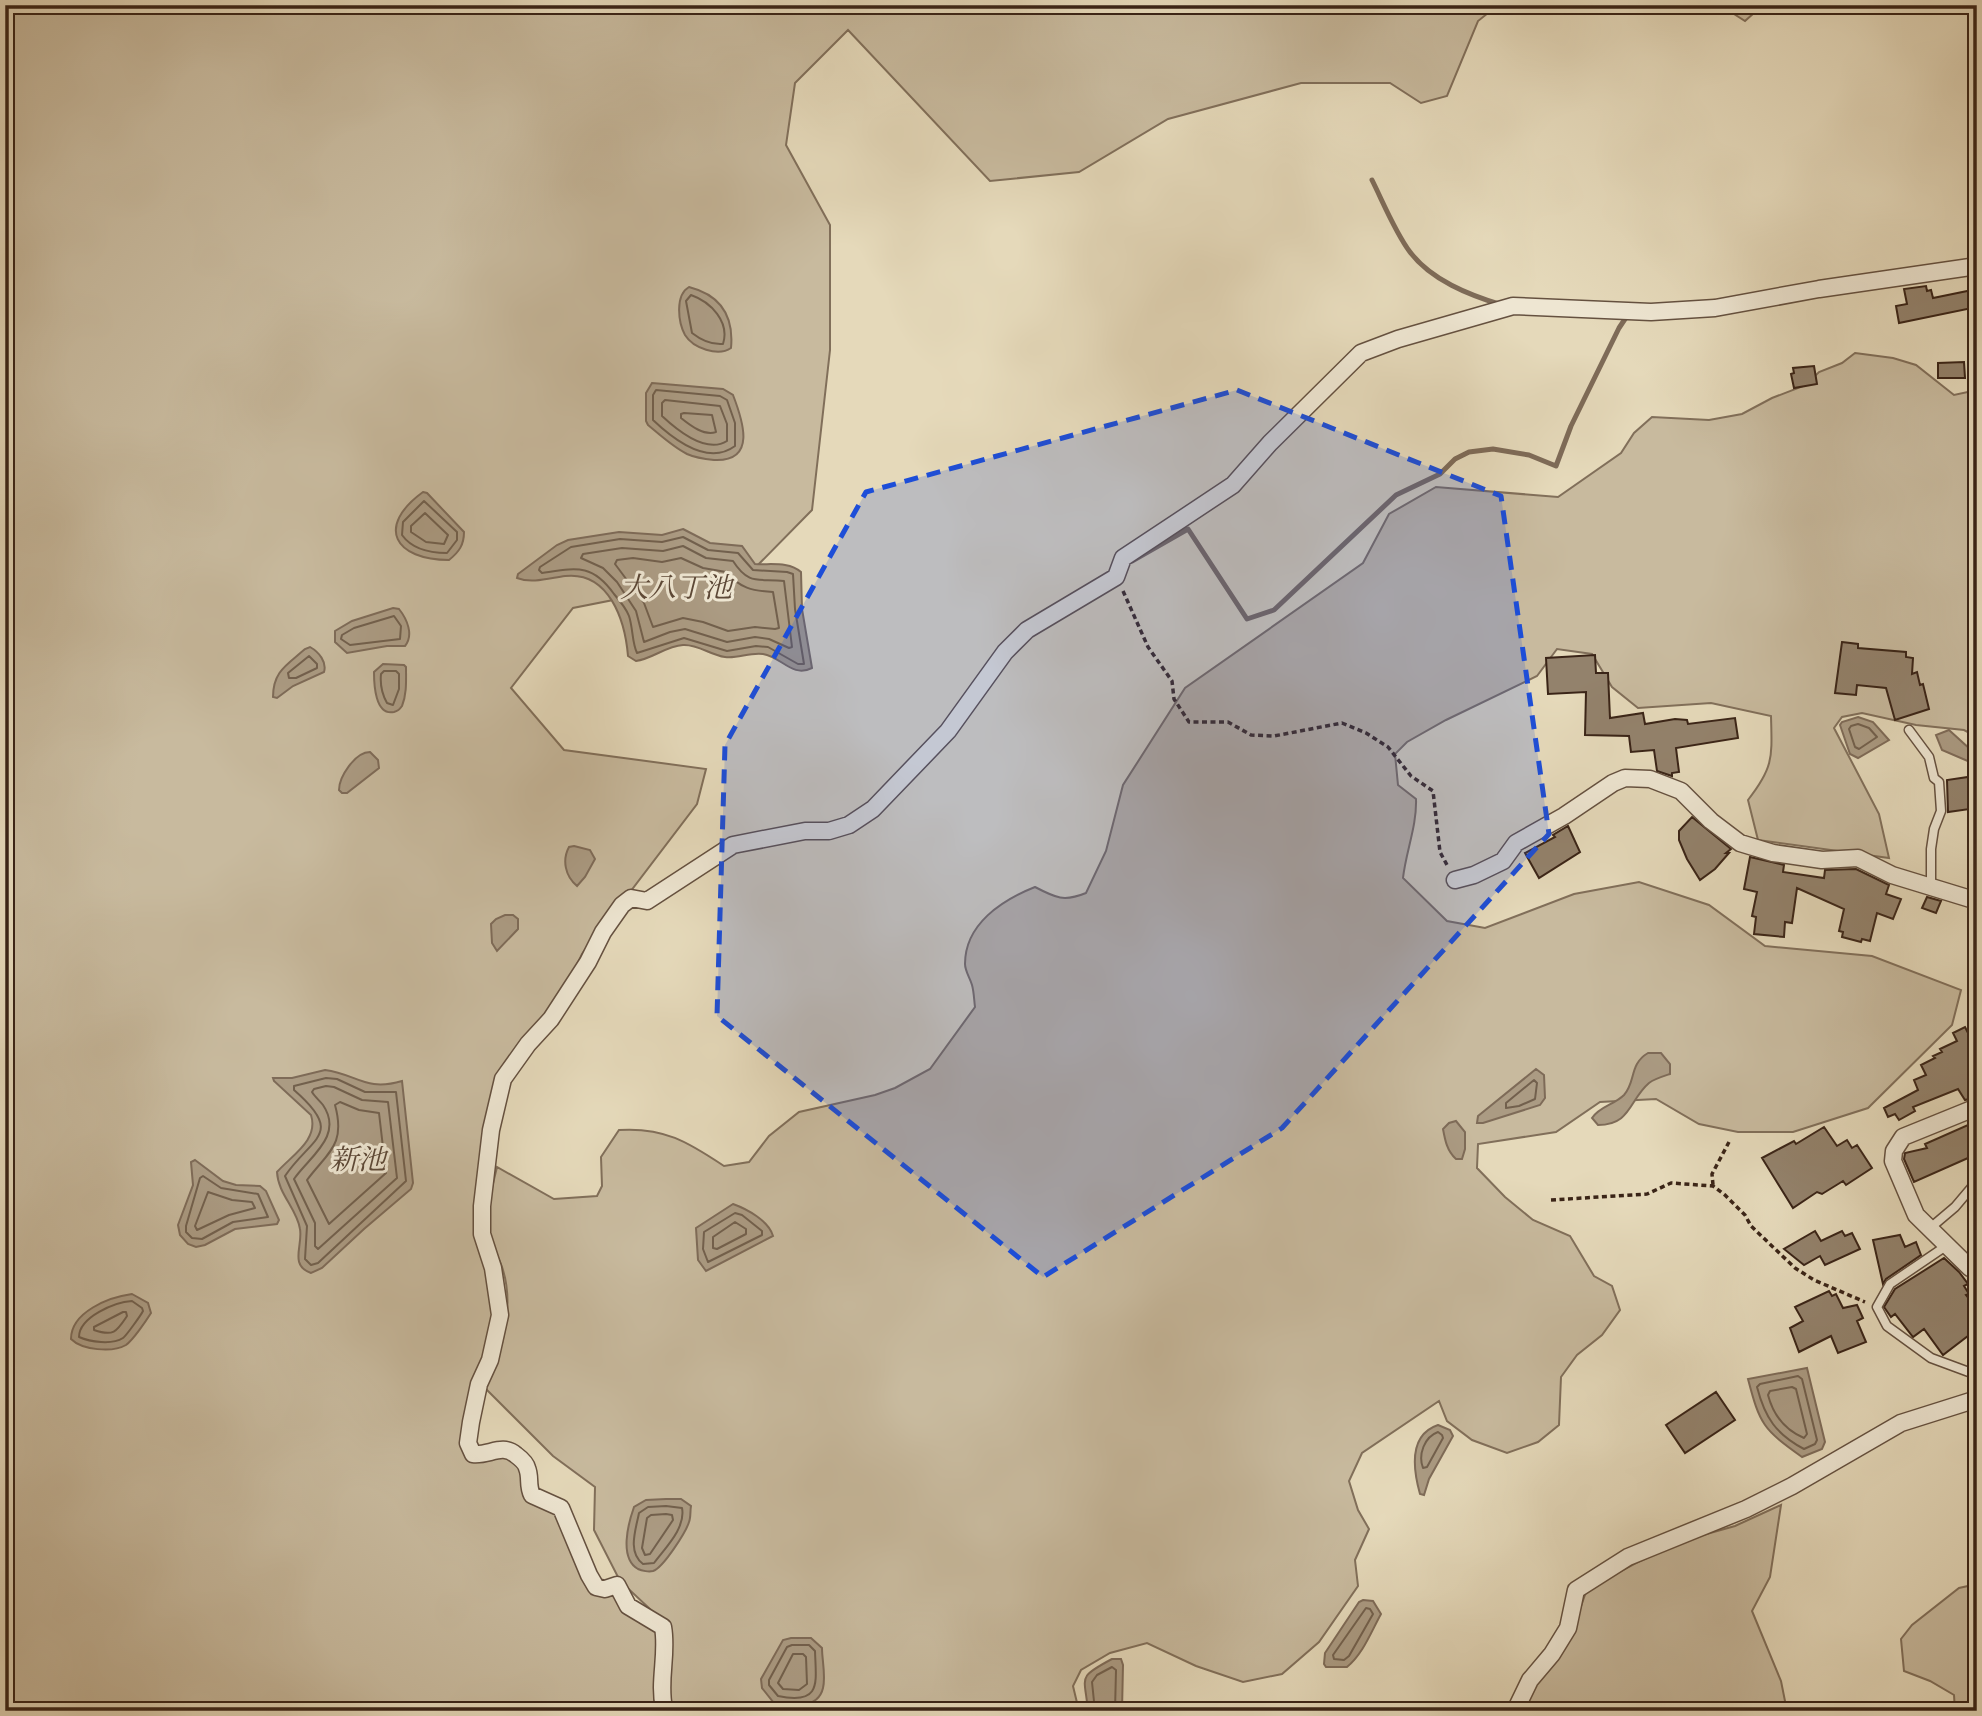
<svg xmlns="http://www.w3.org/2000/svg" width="1982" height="1716" font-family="Vollkorn,'Noto Serif JP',serif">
<rect width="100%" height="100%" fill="#e5d9ba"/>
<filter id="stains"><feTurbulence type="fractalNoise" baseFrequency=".00286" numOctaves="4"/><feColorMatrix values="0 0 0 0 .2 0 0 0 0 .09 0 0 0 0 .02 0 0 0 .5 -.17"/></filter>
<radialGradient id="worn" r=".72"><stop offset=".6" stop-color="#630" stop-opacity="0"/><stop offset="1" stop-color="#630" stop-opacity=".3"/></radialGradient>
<!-- green -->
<path fill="#c8ba9e" stroke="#816f5a" stroke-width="2" d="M5 5H1498L1478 21 1447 96 1421 103 1390 83H1301L1168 119 1079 172 990 181 848 30 795 83 786 145 830 225V350L812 510 750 573 573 608 511 688 564 750 706 769 697 804 630 892 617 904 582 954 561 998 504 1068 478 1189 496 1318 464 1446 513 1454 524 1477 558 1511 583 1574 611 1593 625 1609 658 1631 664 1711H5Z
M1720 5H1763L1745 21Z
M1855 353 1893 358 1916 365 1954 395 1977 390V737L1964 730 1916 725 1862 713 1842 717 1834 728 1879 814 1889 858 1758 840 1748 800C1774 767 1772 757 1771 716L1711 703 1638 708 1612 687 1592 654 1557 649 1537 676 1446 720 1407 742 1395 754 1398 785 1416 799C1417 826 1406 851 1403 878L1447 921 1485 928 1574 894 1639 882 1709 905 1765 946 1872 956 1961 990 1952 1025 1868 1108 1793 1132H1738L1699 1124 1656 1099 1600 1102 1556 1132 1478 1144 1477 1168 1505 1197 1533 1220 1570 1236 1594 1276 1612 1286 1620 1310 1602 1335 1577 1355 1561 1377 1559 1425 1538 1442 1507 1453 1472 1440 1447 1421 1439 1401 1362 1453 1349 1481 1358 1510 1369 1529 1355 1560 1358 1586 1319 1642 1282 1674 1243 1682 1196 1666 1147 1643 1110 1653 1081 1670 1073 1686 1079 1711H679L666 1703 667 1625 620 1581 594 1530 595 1487 553 1456 485 1388C503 1353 515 1305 502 1267 498 1255 489 1243 488 1231 486 1209 492 1188 497 1167L554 1199 597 1196 602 1186 601 1157 619 1130C664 1127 688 1142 724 1166L749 1162 769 1136 799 1112 875 1095 895 1088 930 1069 975 1007C974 1000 974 992 972 985 970 978 965 971 965 964 965 924 1002 900 1035 887 1056 898 1064 902 1086 893L1106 851 1123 785 1185 688 1363 563 1389 514 1436 487 1558 497 1621 453 1634 433 1652 417 1709 420 1742 414 1772 398 1806 385 1819 372 1842 363Z
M1781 1505 1770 1577 1752 1611 1781 1681 1787 1711H1524L1534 1683 1572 1632 1587 1589 1636 1563 1685 1540 1735 1526Z
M1977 1584V1711H1955L1954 1695 1930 1681 1904 1671 1901 1639 1912 1625 1959 1588Z"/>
<!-- water -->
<path fill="#ab9b83" stroke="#7e6b58" stroke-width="2" d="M689 287C720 295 734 316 731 348 718 357 693 348 685 335 678 322 675 295 689 287Z
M652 383 723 389 733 395C743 421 757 462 714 460 704 459 696 458 687 454 673 447 660 435 648 425L646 421V393Z
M423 492 427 493 464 532C464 545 459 552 449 560 395 560 375 527 423 492Z
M683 529 710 543 742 546 755 564C770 565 789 561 801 572L802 609 812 668C792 678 782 657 763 654 750 652 737 659 725 657 710 655 698 644 683 645 666 646 652 659 636 661L628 656C625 620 609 571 565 576 550 578 532 584 517 578L518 574 557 545 568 540 619 532 662 535Z
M393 608 399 609C407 619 414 635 405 646H387L347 653 335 642V631L352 621Z
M310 647C319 652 327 662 324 672L293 686 277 698 273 697C273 671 287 665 305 649Z
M383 664 404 665 406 667C406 680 407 694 402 706 400 709 398 711 394 712 375 716 374 684 374 672Z
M1858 717 1873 722 1889 740 1858 758 1850 754 1840 725 1842 722Z
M1949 730 1971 750 1970 762 1942 750 1936 735Z
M370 752 378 760 379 768 347 793H342L339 790C339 777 355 752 370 752Z
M574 846 590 850 595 859 585 877 577 886C565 876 562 860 569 847Z
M505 915H513L518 919V929L497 951 492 943 491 924 496 919Z
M1648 1053H1661L1670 1064V1074C1664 1076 1654 1079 1649 1083 1629 1100 1631 1125 1598 1125L1592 1118C1600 1106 1614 1105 1624 1095 1636 1082 1629 1064 1648 1053Z
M1536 1069 1544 1075 1545 1098 1540 1105 1483 1123H1477L1478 1116Z
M325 1070C357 1074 365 1092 402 1081L413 1183 411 1189 364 1229 322 1268 311 1273C289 1265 303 1246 300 1229 297 1209 278 1194 277 1172 292 1155 319 1140 311 1115L274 1081 273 1078H292Z
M1456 1121 1465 1132V1149L1462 1159H1456C1447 1151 1445 1140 1443 1129L1449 1123Z
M195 1160 223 1181 236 1185 260 1186 266 1191 279 1220 277 1224 235 1229 205 1245 196 1247 188 1244 180 1235 178 1225 193 1185 191 1162Z
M733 1204C747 1209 769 1221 773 1236L706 1271 698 1260 696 1228Z
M132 1294 148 1303 151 1313C146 1321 133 1340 126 1345 112 1353 82 1350 71 1339 71 1312 109 1297 132 1294Z
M1807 1368 1825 1442 1822 1449 1802 1457C1763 1429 1760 1425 1748 1379Z
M1438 1425 1450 1430 1453 1436 1429 1479 1424 1495 1420 1494C1413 1469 1408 1435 1438 1425Z
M666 1499H681L691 1506C690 1511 691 1517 689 1522 686 1532 663 1568 653 1571 649 1572 642 1571 638 1569 619 1558 628 1524 634 1507L646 1500Z
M1363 1600 1373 1601 1381 1614C1371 1632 1363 1654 1347 1667H1326L1324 1664 1325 1653 1359 1602Z
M791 1638H811L822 1648C822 1660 826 1676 823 1688 818 1710 790 1706 774 1703L762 1688 761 1679 783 1640Z
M1112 1659H1121L1123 1665 1122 1711H1088C1085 1676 1076 1678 1112 1659Z"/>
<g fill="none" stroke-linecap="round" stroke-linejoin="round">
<!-- shore -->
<path stroke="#72604d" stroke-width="2" d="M691 295C711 302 730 322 723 344 711 345 701 340 692 333L686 301Z
M656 390 720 396 727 400 735 423V446C708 466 673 439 653 420V395Z
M665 400 720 406 727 424V441C706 454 677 430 662 416V403Z
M684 413 712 415 716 432C704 436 691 426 681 418V414Z
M424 501 457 532V540L447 553C430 553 412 549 402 535L403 522Z
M425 513 448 535 444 544 426 542 411 532V526Z
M683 537 708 550 738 553 753 570 787 572 793 574 795 609 804 664H798L768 647 756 646 727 651 684 638 637 653C632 643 633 628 629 616 626 608 620 601 614 594 592 563 576 568 542 573L539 570 540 567 571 547 620 539 662 542Z
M683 546 706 558 733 561C749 586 759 578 784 581L792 647 789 648 769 639 755 637 727 642 685 629 670 632 644 642 636 611 617 582 603 568 581 558 583 554 622 548 663 551Z
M633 558 662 562 681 558 703 568 726 572C740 588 752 591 773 592L779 628 775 629 755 627 728 631 703 622 683 618 653 627 644 603 615 564 617 560Z
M394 616 401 626 400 639 350 645 341 639 342 635 354 628Z
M309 656 317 664V668L296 678H289L288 673Z
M384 671H396L399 674V689L393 705 387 703C382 694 380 684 381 674Z
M1858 724 1869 728 1877 737 1859 749 1855 747 1849 729 1851 726Z
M326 1078 337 1079 365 1092H396L406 1181 318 1263 311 1265 305 1259 307 1226 285 1176C311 1137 346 1135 294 1090V1086Z
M1534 1080 1537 1083 1535 1099 1519 1106 1506 1108V1103Z
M326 1086 334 1087 362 1100 388 1102 397 1178 318 1249 315 1246V1223L294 1179C309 1157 344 1136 323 1105 320 1101 315 1097 312 1092L314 1089Z
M340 1102 359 1110 379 1113 386 1173 329 1224 307 1180C328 1152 346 1145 335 1105Z
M203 1176 221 1188 258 1194 268 1217 233 1222 202 1239 192 1238 186 1232V1226L200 1178Z
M208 1192 232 1200 252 1202 255 1208 229 1215 197 1230 195 1226Z
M735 1213 742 1215 762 1231V1235L708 1262 703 1249 704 1232Z
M735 1222 746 1229V1234L717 1249 713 1248V1237Z
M132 1301 142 1308 143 1311C141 1315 126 1336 123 1338 112 1345 90 1342 79 1337 79 1317 115 1302 132 1301Z
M123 1312H126L127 1316C117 1331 114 1337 94 1330V1327Z
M1798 1376 1802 1379 1817 1440 1815 1444 1804 1449C1776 1434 1765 1418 1757 1387L1760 1384Z
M1792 1387 1796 1389 1807 1434 1804 1438C1785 1430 1773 1414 1768 1395L1770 1391Z
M1438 1432 1442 1435 1443 1438 1427 1467 1423 1468C1418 1455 1424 1437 1438 1432Z
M666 1506 682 1508C686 1528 665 1548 654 1563L643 1564C627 1552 636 1529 639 1513L648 1507Z
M666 1514 672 1515 673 1520 650 1554 645 1555 642 1548 647 1518 651 1515Z
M1366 1608 1370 1609 1373 1614 1349 1656 1344 1660 1334 1659 1333 1655Z
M792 1645H809L815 1651C816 1683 822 1705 778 1696L769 1685V1680L787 1647Z
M793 1654H803L806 1657 807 1684 799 1690 783 1689 778 1683Z
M1095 1711 1092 1682 1097 1675 1112 1667 1116 1670 1115 1711"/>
<!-- stream -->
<path stroke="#7e6b58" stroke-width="5" d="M1372 180C1383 202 1395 232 1410 252 1431 280 1469 295 1502 305
M1132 561 1188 529 1247 619 1274 610 1396 495 1440 474 1455 459 1469 452 1493 449 1529 455 1556 466 1571 426 1619 328 1627 316"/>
</g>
<!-- building -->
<path fill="#93826c" stroke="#3a2417" stroke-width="2" d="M1926 286 1927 291 1931 290 1933 298 1977 289V307L1899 323 1896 306 1907 304 1904 289Z
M1964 362 1965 378H1938V363Z
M1814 366 1817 384 1794 388 1791 374 1794 373 1793 368Z
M1842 642 1858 644V648L1906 652V657L1913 658 1912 674 1917 672 1920 685 1923 684 1929 709 1895 720 1886 688 1857 685 1856 695 1835 693Z
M1595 655 1596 673H1608L1610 718 1643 713 1645 724 1675 719 1687 720 1688 724 1735 718 1738 738 1676 748 1679 772 1672 773V776L1657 771 1654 750 1631 752 1629 736 1585 735 1586 692 1548 694 1546 658Z
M1968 777 1970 809 1948 812 1947 780Z
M1692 817 1731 849 1726 853H1729L1715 869 1700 880 1687 859 1679 840V831Z
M1568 826 1580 852 1539 878 1525 853 1555 837 1553 835Z
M1750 857 1784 865 1783 872 1824 878 1825 870 1856 869 1889 885 1886 894 1901 899 1893 919 1877 913 1870 941 1862 939 1861 942 1842 937 1843 932 1839 931 1844 909 1797 888 1792 923 1785 922 1784 937 1754 934 1756 917 1752 916 1757 892 1744 889Z
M1927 897 1941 901 1936 913 1922 908Z
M1965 1027 1969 1035 1977 1032V1097L1965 1100 1958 1089 1913 1107 1915 1111 1899 1120 1895 1114 1888 1117 1884 1108 1918 1090 1914 1080 1926 1075 1921 1065 1935 1058 1933 1056 1942 1052 1940 1049 1957 1041 1953 1033Z
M1977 1121V1154L1914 1182 1904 1159 1905 1153 1927 1148 1925 1144Z
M1824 1127 1837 1146 1847 1140 1852 1148 1857 1145 1872 1168 1846 1185 1843 1181 1822 1194 1817 1192 1793 1208 1762 1158 1794 1141 1796 1144Z
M1815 1231 1821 1241 1842 1231 1845 1236 1852 1233 1860 1249 1825 1265 1820 1256 1804 1265 1784 1249Z
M1900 1235 1905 1247 1916 1242 1921 1255 1886 1279 1883 1284 1873 1240Z
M1944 1258 1959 1272 1968 1284 1964 1286 1969 1294 1966 1295 1977 1309V1329L1943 1355 1924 1329 1913 1337 1895 1314 1891 1317 1884 1307 1895 1289Z
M1829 1291 1832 1296 1836 1294 1843 1308 1857 1305 1863 1318 1857 1321 1866 1342 1838 1353 1831 1336 1799 1352 1790 1328 1803 1321 1795 1307Z
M1716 1392 1735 1420 1685 1453 1666 1425Z"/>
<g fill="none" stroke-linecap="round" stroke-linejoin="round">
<defs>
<path id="service" d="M1909 730 1929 757 1934 778 1939 782 1941 811 1934 829 1931 849V887
M1929 1229 1955 1207 1977 1181
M1946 1246 1890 1284 1877 1307 1887 1326 1931 1358 1977 1375"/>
<path id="minor" d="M1455 880 1474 875 1503 861 1516 843 1564 816 1613 783 1625 778 1650 779 1681 791 1711 821 1740 843 1773 853 1822 860 1858 858 1892 875 1977 901
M1977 1107 1903 1137 1894 1151 1893 1161 1916 1215 1970 1268 1977 1269
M669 1711 664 1708C658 1681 668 1654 663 1627L628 1606 617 1585 605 1589 596 1587 589 1575 561 1508 532 1495C527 1485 531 1477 527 1468 526 1463 520 1458 516 1455 502 1443 489 1456 473 1454L468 1443 471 1422 479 1384 490 1360 500 1315 493 1268 482 1234V1206L491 1130 503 1079 528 1044 551 1019 588 962 603 932 622 905 631 898 647 901 733 845 805 831H829L849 825 873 809 948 731 1005 652 1027 630 1116 577 1123 558 1233 485 1270 443 1361 353 1398 339 1513 306 1651 312 1715 308 1819 289 1977 266
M1515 1711 1530 1680 1552 1654 1568 1628 1576 1590 1628 1557 1746 1509 1792 1486 1901 1423 1977 1399"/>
</defs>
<!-- service casing -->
<use href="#service" stroke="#655140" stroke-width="11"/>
<!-- minor casing -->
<use href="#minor" stroke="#655140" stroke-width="19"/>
<!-- path -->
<path stroke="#3a2417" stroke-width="3.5" stroke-dasharray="5 3.5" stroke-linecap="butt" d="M1123 591 1148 647 1172 681 1174 699 1189 722H1228L1251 735 1274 736 1342 723 1366 733 1388 747 1411 776 1433 791 1440 852 1447 865
M1713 1185 1712 1174 1729 1142
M1551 1200 1647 1194 1671 1183 1713 1186 1725 1195 1745 1215 1751 1226 1795 1268 1814 1280 1865 1302"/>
<!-- service -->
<use href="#service" stroke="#eee6d2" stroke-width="8"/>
<!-- minor -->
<use href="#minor" stroke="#eee6d2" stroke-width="16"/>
</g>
<!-- marked area -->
<path fill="#1d4ed8" fill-opacity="0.2" stroke="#1d4ed8" stroke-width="5" stroke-dasharray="14 9" stroke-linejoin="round" d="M1237 390 1501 496 1549 834 1282 1128 1043 1277 717 1016 725 745 866 492Z"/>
<g text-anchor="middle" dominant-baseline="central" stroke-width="6" stroke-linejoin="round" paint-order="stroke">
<!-- water labels -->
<g font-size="28" font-style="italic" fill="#5c4837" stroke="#eee6d2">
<text x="676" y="589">大八丁池</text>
<text x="358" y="1161">新池</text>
</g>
</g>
<!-- margin -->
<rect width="1982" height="1716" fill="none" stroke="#e5d9ba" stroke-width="28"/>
<rect x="7" y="7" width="1968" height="1702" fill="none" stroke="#3a2417" stroke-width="3.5"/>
<rect x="14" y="14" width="1954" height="1688" fill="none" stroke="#3a2417" stroke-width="2"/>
<rect width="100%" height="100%" filter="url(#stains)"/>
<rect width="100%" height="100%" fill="url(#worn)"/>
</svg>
